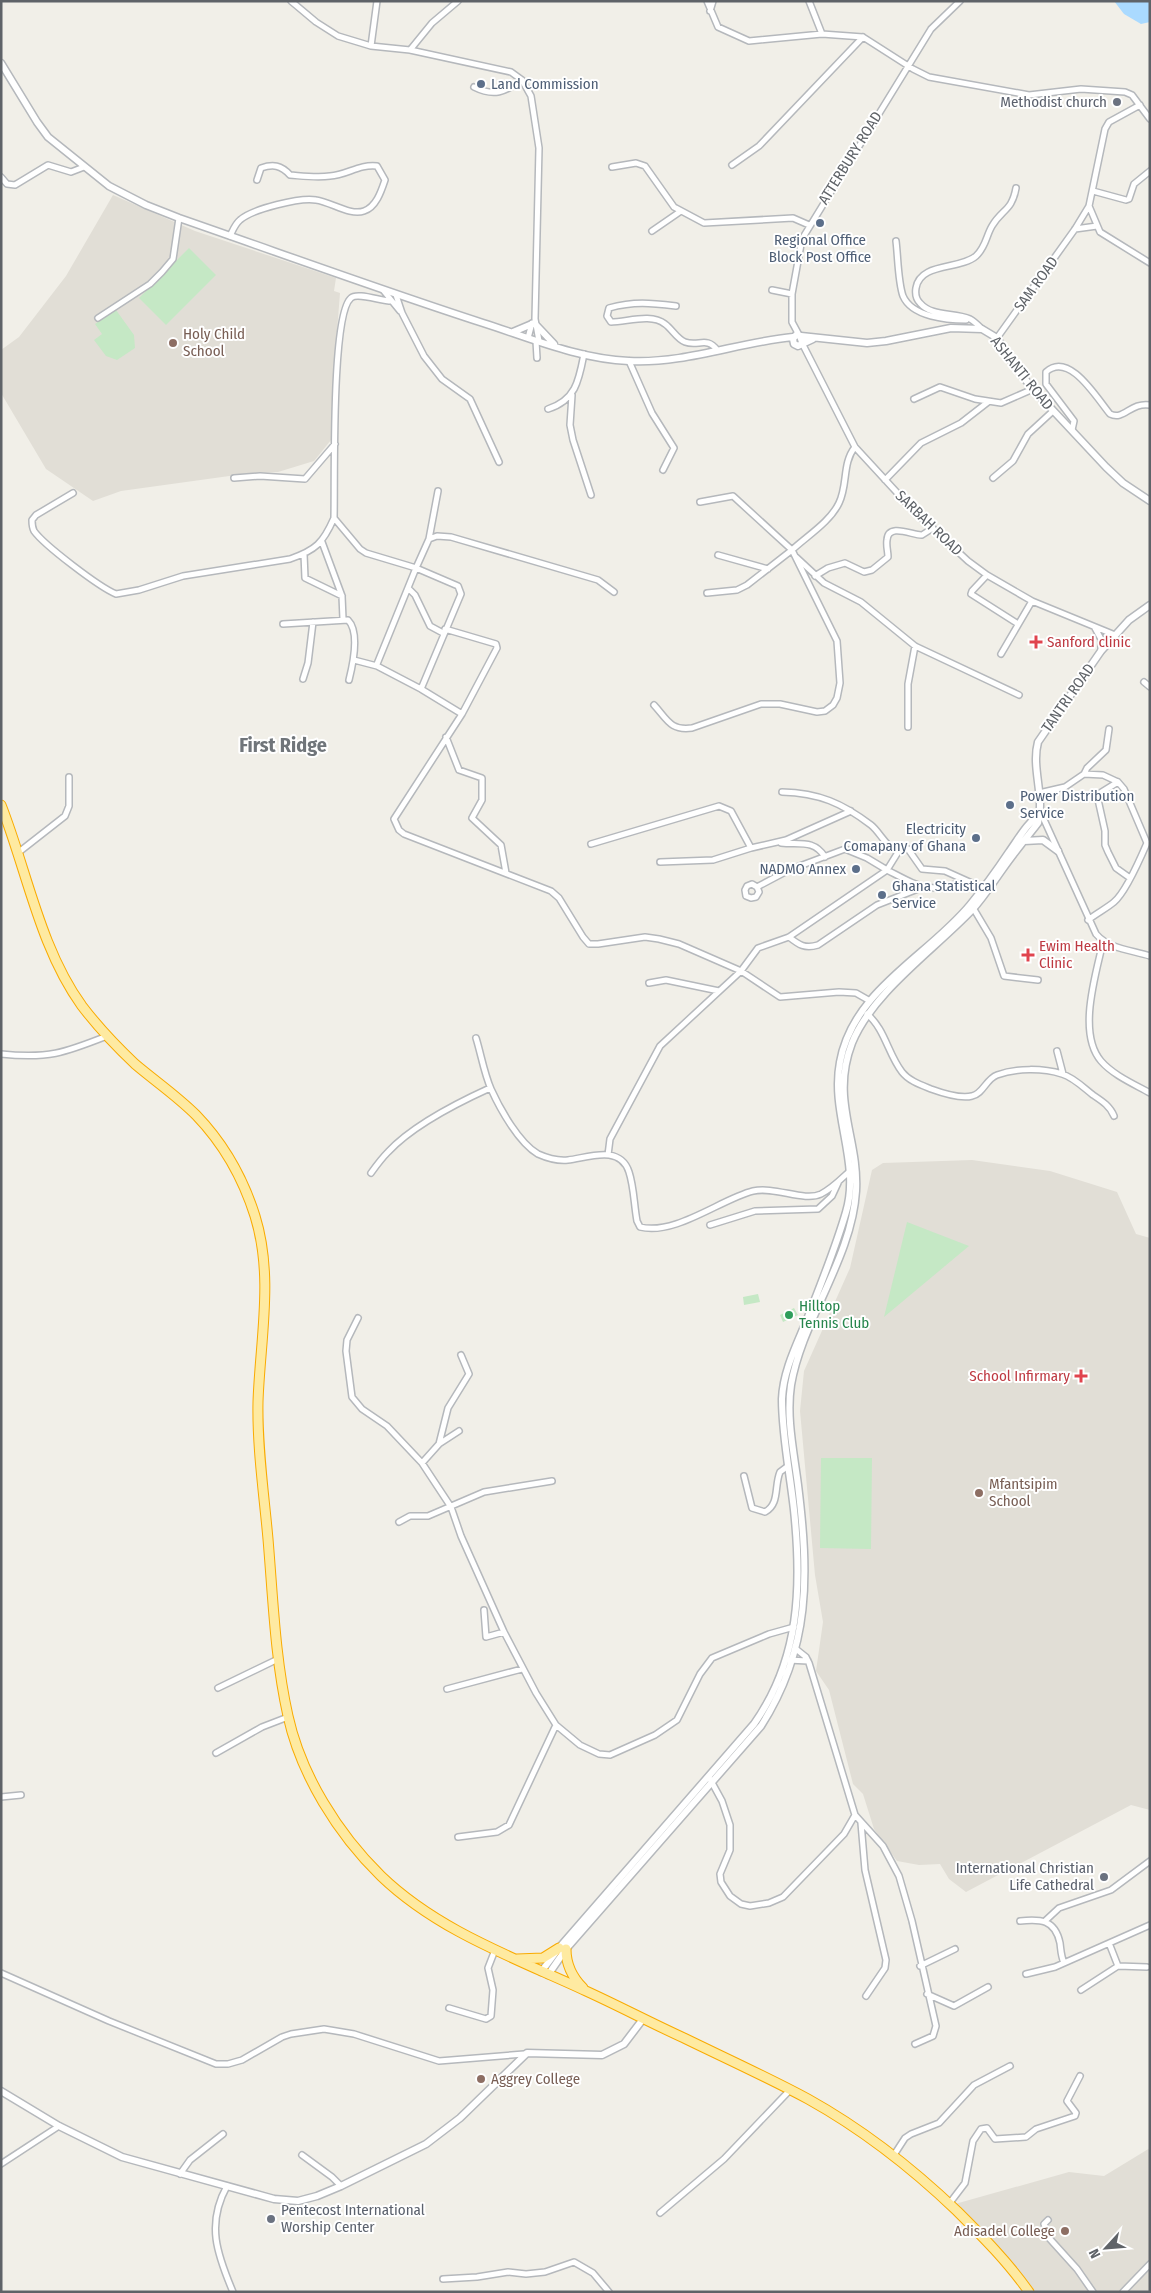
<svg xmlns="http://www.w3.org/2000/svg" width="1151" height="2293" font-family="'Fira Sans Condensed',sans-serif">
<rect width="100%" height="100%" fill="#f1efe8"/>
<!-- education -->
<path fill="#e1ded6" d="M113 195 195 231 336 278 334 291 340 293 333 382 331 440 314 461 278 472 251 473 121 491 93 501 46 469 1 393V350L19 337 66 276Z
M972 1160 1050 1171 1117 1192 1136 1234 1150 1238V1810L1131 1805 966 1892 949 1879 940 1864 919 1865 897 1861 874 1829 863 1794 853 1784 829 1690 816 1671 823 1622 815 1575 800 1411 804 1371 850 1268 872 1170 883 1163Z
M1150 2148V2292H1030L955 2204 1069 2172 1104 2176Z"/>
<!-- green -->
<path fill="#c5e8c5" d="M189 248 216 275 166 325 139 298Z
M116 310 134 335 135 348 117 360 106 356 94 340 102 334 95 324Z
M907 1222 969 1246 884 1317Z
M758 1294 760 1302 744 1305 743 1297Z
M794 1308 798 1315 783 1322 780 1315Z
M821 1458H872L871 1549 820 1548Z"/>
<!-- water -->
<path fill="#aadaff" d="M1114 1H1150V22L1141 24 1124 14Z"/>
<g fill="none" stroke-linecap="round" stroke-linejoin="round">
<defs>
<path id="minor" d="M291 1 316 22 338 36 371 46 410 50 511 72 522 80 531 96 539 148 535 319 539 341
M707 1 718 27 749 41 822 34 863 37 913 69 929 77 1029 95 1081 89 1125 92 1132 95 1150 119
M809 1 822 34
M710 11 713 1
M371 46 377 1
M410 50 432 23 458 1
M474 87C494 97 505 92 522 80
M732 165 759 146 863 37
M612 167 636 163 645 166 674 207 704 223 793 218 809 225
M1 177 7 184 15 185 48 165 71 172 84 167
M1093 191 1126 200 1129 199 1134 184 1150 171
M1089 206 1100 232 1150 263
M1075 229 1097 226
M652 231 681 211
M230 236C233 230 235 224 240 220 252 209 301 197 316 200 331 202 350 216 364 211 376 207 381 192 385 180L377 166C359 164 347 175 330 176 317 178 303 176 290 175 281 165 273 164 261 168L257 180
M896 241C898 257 898 282 903 296 912 317 947 320 966 320
M383 290 400 311
M772 290 792 294
M396 295 402 313 424 356 442 379 470 399 499 462
M391 301C381 301 357 292 351 298 331 314 335 484 334 518L360 549 366 553 416 568 377 664V666L421 689 462 714 394 819 399 830 404 834 551 891 559 898 583 937 589 944H598L645 937 659 939 679 944 741 971 780 997 839 992 856 993 870 1001
M676 306C651 303 634 301 609 308L607 316 611 322C627 322 651 313 665 324 672 329 677 339 685 342 698 347 707 336 717 350
M98 318 150 284 162 272 173 259 179 218
M982 329C978 325 974 321 970 319 954 312 932 317 920 303 916 299 915 294 916 288 920 262 960 270 976 256 986 247 986 236 992 226 1002 209 1012 211 1016 188
M799 335 792 322V294L802 239 931 29 960 1
M528 338 532 323
M997 338 1075 229 1089 206 1105 129 1109 122 1140 105
M536 341 537 358
M802 343 855 447 913 510 968 561 987 575 1032 601 1115 635
M629 361 652 413 674 448 663 470
M572 395 570 425 573 440 591 495
M914 399 940 387 975 399 1001 403 1033 389
M548 409C576 400 579 380 584 354
M1072 430 1074 421 1046 384V372C1069 351 1096 397 1110 414 1124 421 1130 402 1150 405
M234 478 260 476 305 479 335 444
M993 478 1013 461 1028 434 1053 411
M885 480 921 443 961 423 988 402
M73 493 36 515 32 520C32 524 32 527 34 531 44 545 99 587 116 594L139 590 183 576 290 559C316 550 323 543 334 518
M700 502 733 496 792 550C807 536 830 522 839 503 848 485 842 463 855 447
M429 539 437 536 451 537 598 580 614 592
M322 542 342 596 343 619
M304 554 305 578 342 596
M718 555 768 569
M796 557 824 583 861 602 915 646 1019 695
M987 575 972 591 971 594 1018 624
M815 576 828 568 845 563 864 572 872 570 888 557C888 551 886 546 887 540 888 522 914 536 922 535L933 528
M408 588 415 595 430 626 443 633
M283 624 348 620C360 632 353 664 349 680
M1095 628 1101 639V651
M445 629 496 644 497 648 462 714
M1001 654 1032 601
M354 660 377 666
M303 679 308 663 313 622
M1144 682 1150 687
M421 689 461 594 458 586 416 568 429 539 438 491
M654 705C667 719 670 731 692 728L761 704H780L817 712 825 711 833 705 837 698 840 683 837 641 792 550 747 585 737 590 707 593
M908 727V684L915 646
M446 737 459 770 482 778V800L472 818 501 845 506 873
M1084 774 1087 768 1106 750 1109 729
M1118 782 1097 795 1105 831V845L1108 852 1116 868 1130 878
M782 792C819 793 842 803 871 825 879 831 887 848 896 850 900 850 903 848 908 849L922 869 945 871 985 889
M1039 793 1065 787 1084 774 1103 775 1118 782 1124 789 1147 843
M1041 813 1096 934C1109 949 1131 950 1150 956
M781 843C799 845 814 839 825 857
M591 844 719 806 731 811 751 848 786 840 851 811
M19 852 65 816 69 806V777
M660 862 713 860 751 848
M757 887 759 892 756 897 751 898 746 896 745 890 747 886 752 884 757 887 789 870 845 849 867 858 887 870 900 849
M972 906 991 938 1004 976 1038 980
M1088 920C1097 913 1107 908 1114 902 1126 892 1141 857 1147 843
M789 937C799 945 805 949 818 945L877 905 923 887
M1103 942C1096 974 1077 1033 1101 1061 1113 1075 1134 1084 1150 1093
M649 983 666 980 719 991
M867 1014C885 1029 888 1054 902 1072 909 1081 921 1085 931 1089 942 1093 960 1099 972 1096 983 1094 986 1079 997 1075 1016 1068 1043 1068 1062 1074 1073 1077 1084 1088 1093 1095 1102 1101 1110 1106 1114 1116
M476 1038C481 1054 484 1073 491 1089 500 1109 519 1143 538 1154 547 1158 558 1161 568 1160 587 1158 620 1144 629 1172 634 1187 634 1205 637 1221L640 1227C675 1236 721 1199 753 1191 775 1186 804 1202 821 1194 833 1188 842 1178 851 1170
M1057 1051 1063 1074
M1 1054C48 1059 64 1053 107 1036
M608 1155 610 1139 660 1046 741 971 758 948 789 937 887 870C920 887 928 894 965 881
M371 1173C376 1166 382 1158 388 1152 413 1125 457 1103 490 1088
M710 1225 755 1211 818 1209 832 1196 838 1183
M358 1318 347 1340 346 1351 352 1397 362 1409 387 1426 422 1463 451 1507 461 1536 504 1632 536 1693 556 1725 580 1745 599 1754 610 1755 655 1735 677 1720 700 1674 712 1658 769 1634 794 1627
M439 1444 459 1431
M422 1463 439 1444 448 1408 469 1374 461 1355
M744 1476 752 1508 765 1512C780 1504 774 1486 780 1472L788 1466
M399 1522 410 1516H428L484 1492 552 1481
M484 1610 486 1637 504 1632
M788 1660 808 1661
M218 1688 278 1659
M447 1689 522 1669
M216 1753 262 1727 288 1717
M710 1779 722 1801 730 1825V1850L720 1874 721 1882 730 1896 741 1904 750 1906 769 1903 783 1897 844 1834 855 1815 809 1663 806 1657 796 1649
M1 1797 21 1795
M855 1815 883 1846 899 1876 912 1921 936 2026 933 2036 915 2044
M861 1823 865 1870 886 1960 885 1968 866 1996
M458 1837 497 1832 509 1825 556 1725
M1020 1921C1040 1919 1055 1919 1060 1943 1061 1951 1061 1956 1064 1963
M1045 1921 1059 1908 1111 1890 1150 1861
M1109 1943 1118 1966 1147 1967
M920 1966 955 1949
M1 1973 109 2021 216 2064H228L242 2060 282 2037 291 2034 324 2029 354 2034 439 2061 524 2054
M1026 1974 1055 1967 1150 1925
M1081 1990 1118 1966
M927 1994 954 2006 988 1987
M449 2008 486 2019 491 2016 493 1990 488 1968 495 1950
M302 2155 332 2177 341 2186
M894 2155 905 2138 911 2134 939 2123 974 2085 1010 2066
M1 2164 59 2126
M180 2174 190 2160 223 2134
M227 2186C206 2224 217 2254 233 2292
M949 2204 965 2183 973 2141 981 2129 987 2128 995 2139 1026 2137 1036 2129 1075 2116 1076 2113 1067 2101 1080 2076
M660 2213 724 2159 790 2090
M1048 2220 1044 2224 1049 2238 1077 2269 1093 2292
M443 2279 477 2277 508 2272 526 2274 545 2272 574 2262 593 2273 609 2292
M1123 2292 1150 2264"/>
<path id="tertiary" d="M1 63 37 122 48 137 109 186 146 205 179 218C280 253 381 290 483 323 530 338 579 359 629 361 685 364 739 342 793 337
M537 326 554 344
M513 332 532 324
M801 336 867 343 886 341 951 328 982 329 997 338 1016 368 1033 389 1106 467 1123 483 1150 501
M802 342 800 336 796 335 793 339 794 344 798 346 813 339
M1024 841 1043 840 1058 851
M541 1972 559 1948 754 1724C800 1659 802 1586 794 1510 790 1473 782 1436 782 1399 783 1372 796 1346 806 1322 820 1286 835 1250 846 1212 861 1163 830 1113 840 1062 853 990 927 957 970 905 984 888 997 870 1009 852 1019 838 1027 823 1041 813
M548 1975 566 1949 761 1726C811 1648 809 1574 798 1485 794 1453 786 1418 791 1385 802 1320 852 1258 856 1191 859 1138 830 1100 852 1043 872 993 934 950 972 910 983 898 992 884 1002 870 1013 854 1026 838 1038 823 1045 796 1031 768 1038 742L1101 651 1129 620 1150 605
M1 2091 59 2126 122 2157 274 2199 298 2201 317 2196 341 2186 426 2144 460 2118 527 2053 602 2055 624 2044 643 2019"/>
<path id="trunk" d="M1 805C27 871 40 948 82 1006 98 1027 116 1046 135 1064 155 1081 177 1096 196 1115 223 1143 243 1178 255 1216 274 1277 260 1340 258 1402 257 1447 264 1494 268 1539 273 1598 275 1658 288 1716 301 1775 338 1834 381 1876 438 1931 515 1958 586 1991 619 2006 651 2023 684 2038 725 2058 767 2077 808 2099 862 2129 912 2168 957 2211 983 2237 1008 2262 1029 2292
M566 1949C566 1965 572 1977 583 1988
M517 1959 543 1958 559 1948"/>
</defs>
<!-- minor casing -->
<use href="#minor" stroke="#b5b8bc" stroke-width="8"/>
<!-- tertiary casing -->
<use href="#tertiary" stroke="#b5b8bc" stroke-width="9"/>
<!-- trunk casing -->
<use href="#trunk" stroke="#f9ab00" stroke-width="11"/>
<!-- minor -->
<use href="#minor" stroke="#fff" stroke-width="5"/>
<!-- tertiary -->
<use href="#tertiary" stroke="#fff" stroke-width="6"/>
<!-- trunk -->
<use href="#trunk" stroke="#feeaa1" stroke-width="9"/>
</g>
<!-- markers -->
<g fill="#5c6f8a" stroke="#fff" stroke-width="2">
<circle cx="481" cy="84" r="5"/>
<circle cx="820" cy="223" r="5"/>
<circle cx="1010" cy="805" r="5"/>
<circle cx="976" cy="838" r="5"/>
<circle cx="856" cy="869" r="5"/>
<circle cx="882" cy="895" r="5"/>
</g>
<g fill="#6b7280" stroke="#fff" stroke-width="2">
<circle cx="1117" cy="102" r="5"/>
<circle cx="1104" cy="1877" r="5"/>
<circle cx="271" cy="2219" r="5"/>
</g>
<g fill="#8d6e63" stroke="#fff" stroke-width="2">
<circle cx="173" cy="343" r="5"/>
<circle cx="979" cy="1493" r="5"/>
<circle cx="481" cy="2079" r="5"/>
<circle cx="1065" cy="2231" r="5"/>
</g>
<g fill="#e0444e" stroke="#fff" stroke-width="2">
<path d="M1033.5 634.5h5v5h5v5h-5v5h-5v-5h-5v-5h5z"/>
<path d="M1025.5 947.5h5v5h5v5h-5v5h-5v-5h-5v-5h5z"/>
<path d="M1078.5 1368.5h5v5h5v5h-5v5h-5v-5h-5v-5h5z"/>
</g>
<circle fill="#2e9e5b" stroke="#fff" stroke-width="2" cx="789" cy="1315" r="5"/>
<g text-anchor="middle" dominant-baseline="central" stroke-width="4" stroke-linejoin="round" paint-order="stroke">
<!-- service labels -->
<g font-size="15" fill="#4e5e75" stroke="#fff" text-anchor="start">
<text x="491" y="84">Land Commission</text>
<text x="820" y="240" text-anchor="middle">Regional Office<tspan x="820" dy="17">Block Post Office</tspan></text>
<text x="1020" y="796">Power Distribution<tspan x="1020" dy="17">Service</tspan></text>
<text x="966" y="829" text-anchor="end">Electricity<tspan x="966" dy="17">Comapany of Ghana</tspan></text>
<text x="846" y="869" text-anchor="end">NADMO Annex</text>
<text x="892" y="886">Ghana Statistical<tspan x="892" dy="17">Service</tspan></text>
</g>
<!-- worship labels -->
<g font-size="15" fill="#5b616d" stroke="#fff" text-anchor="end">
<text x="1107" y="102">Methodist church</text>
<text x="1094" y="1868">International Christian<tspan x="1094" dy="17">Life Cathedral</tspan></text>
<text x="281" y="2210" text-anchor="start">Pentecost International<tspan x="281" dy="17">Worship Center</tspan></text>
</g>
<!-- street labels -->
<g font-size="15" fill="#5f6368" stroke="#fff">
<text transform="translate(850 158) rotate(-58)">ATTERBURY ROAD</text>
<text transform="translate(1036 284) rotate(-54)">SAM ROAD</text>
<text transform="translate(1022 373) rotate(51)">ASHANTI ROAD</text>
<text transform="translate(929 523) rotate(44)">SARBAH ROAD</text>
<text transform="translate(1068 698) rotate(-55)">TANTRI ROAD</text>
</g>
<!-- education labels -->
<g font-size="15" fill="#785e54" stroke="#fff" text-anchor="start">
<text x="183" y="334">Holy Child<tspan x="183" dy="17">School</tspan></text>
<text x="989" y="1484">Mfantsipim<tspan x="989" dy="17">School</tspan></text>
<text x="491" y="2079">Aggrey College</text>
<text x="1055" y="2231" text-anchor="end">Adisadel College</text>
</g>
<!-- health labels -->
<g font-size="15" fill="#be3a42" stroke="#fff" text-anchor="start">
<text x="1047" y="642">Sanford clinic</text>
<text x="1039" y="946">Ewim Health<tspan x="1039" dy="17">Clinic</tspan></text>
<text x="1070" y="1376" text-anchor="end">School Infirmary</text>
</g>
<!-- leisure labels -->
<g font-size="15" fill="#27864d" stroke="#fff" text-anchor="start">
<text x="799" y="1306">Hilltop<tspan x="799" dy="17">Tennis Club</tspan></text>
</g>
<!-- district labels -->
<g font-size="20" font-weight="bold" fill="#70757a" stroke="#fff">
<text x="283" y="745">First Ridge</text>
</g>
</g>
<!-- border -->
<rect width="1151" height="2293" fill="none" stroke="#5f6368" stroke-width="5"/>
<!-- north arrow -->
<g transform="translate(1106 2248) rotate(244)" stroke="#ffffff" stroke-width="4" paint-order="stroke">
<path d="M0-4L9 19L0 12L-9 19Z" fill="#5f6368"/>
<text y="-8" font-size="14" font-weight="bold" text-anchor="middle" fill="#5f6368">N</text>
</g>
</svg>
